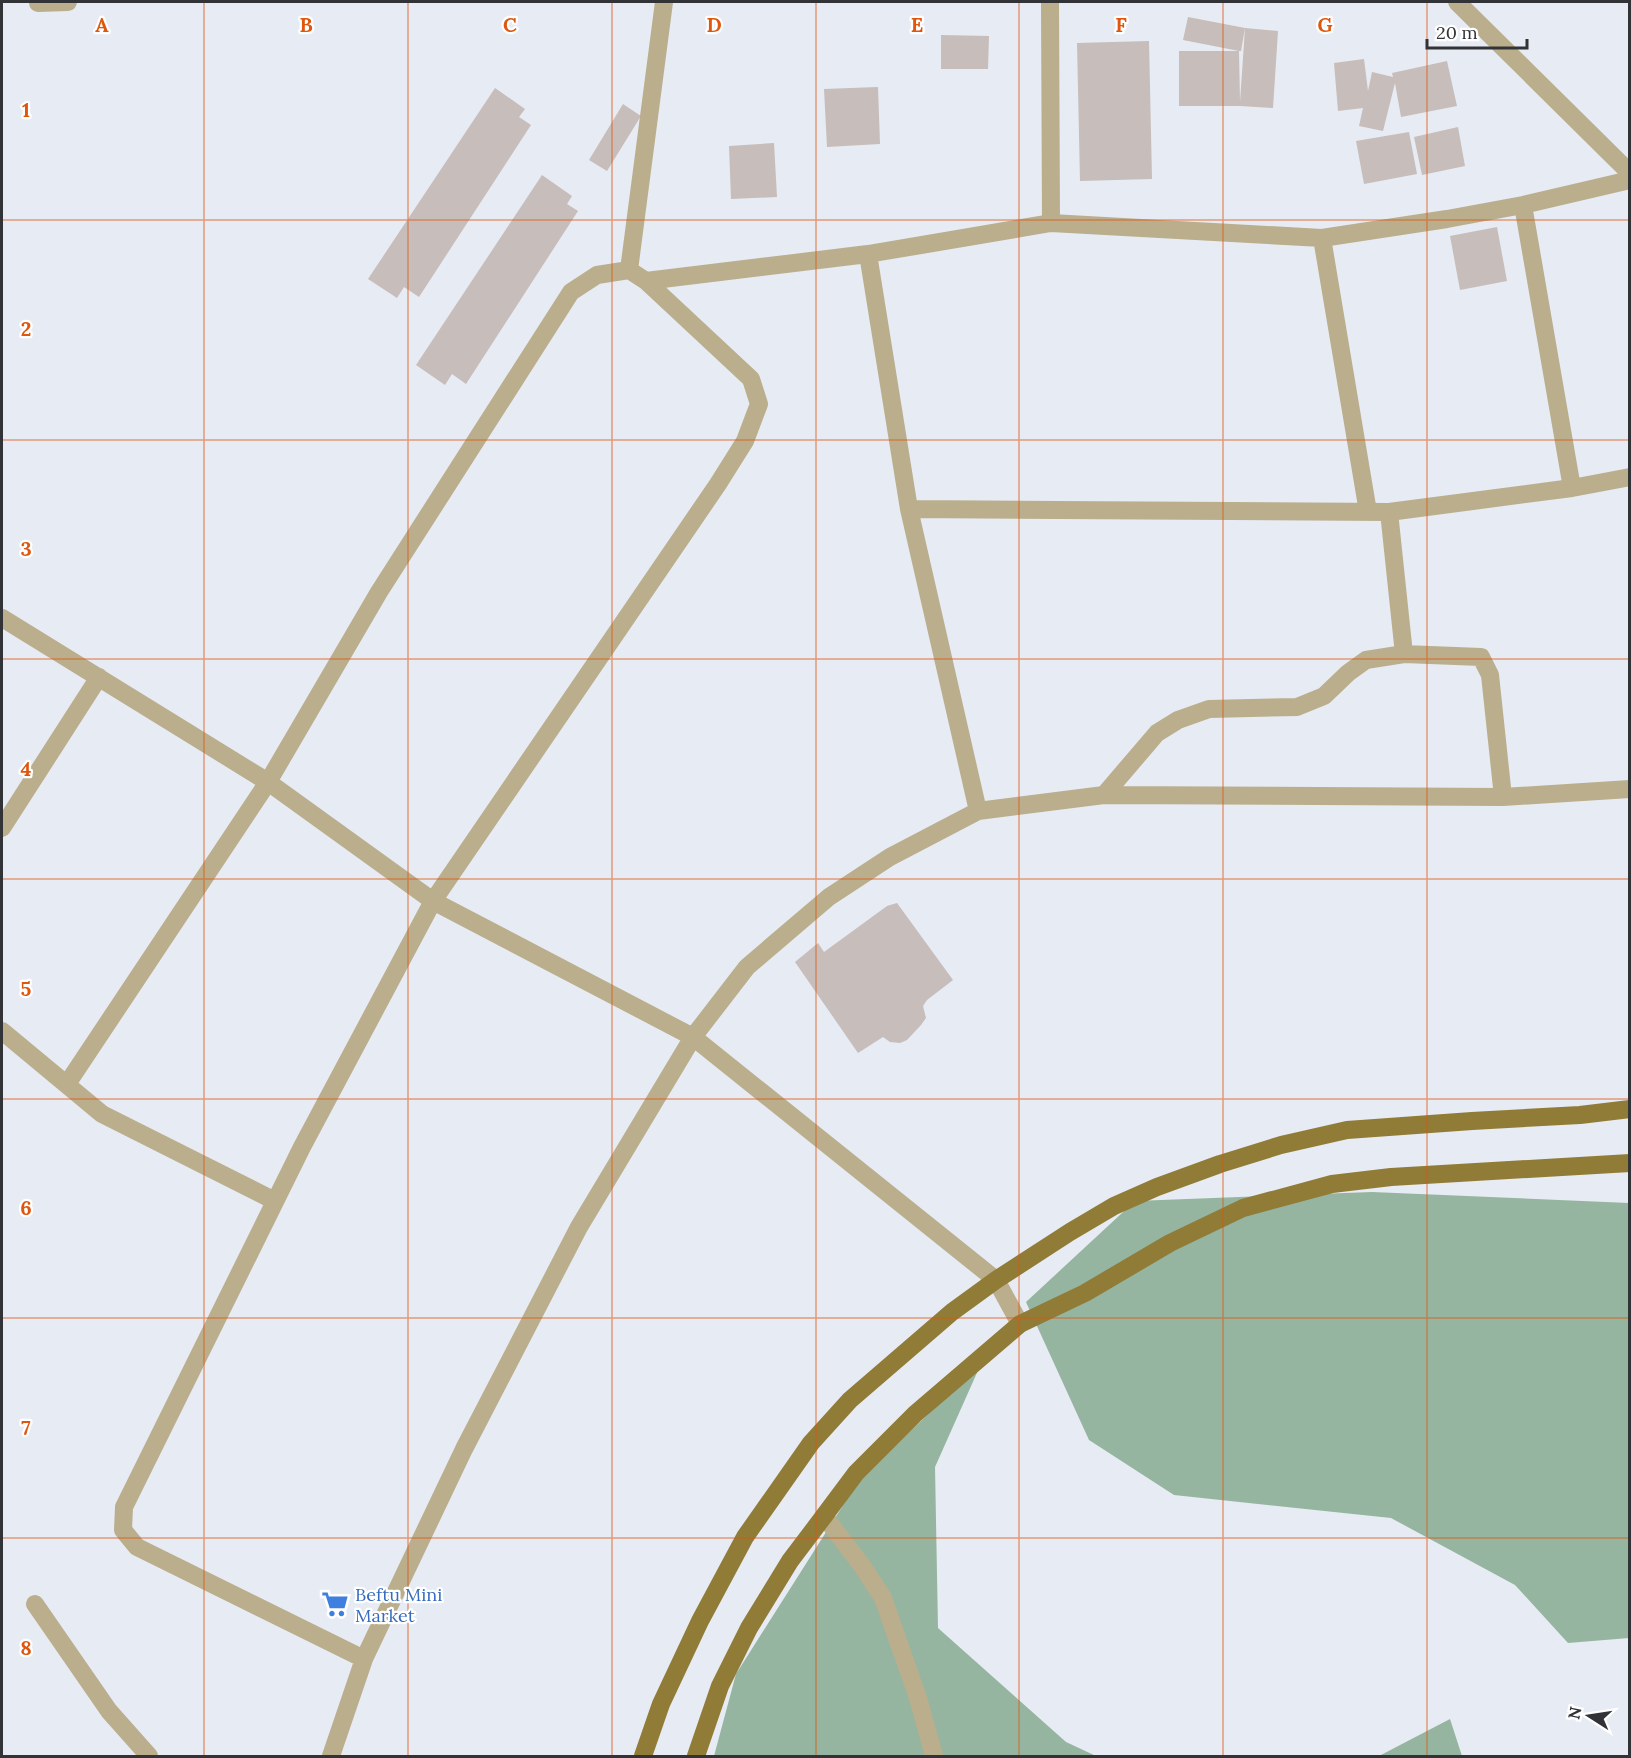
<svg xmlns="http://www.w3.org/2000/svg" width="1631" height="1758" font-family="Lora,serif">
<rect width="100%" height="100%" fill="#e7ebf3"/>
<!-- forest -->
<path fill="#95b5a0" d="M1372 1192 1629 1203V1638L1568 1643 1515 1585 1391 1518 1174 1495 1089 1440 1026 1302 1135 1201Z
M980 1366 935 1467 938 1628 1066 1742 1096 1756H714L736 1674 861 1477Z
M1450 1719 1462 1756H1379Z"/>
<!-- building -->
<path fill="#c7bdba" d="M1188 17 1245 28 1241 51H1239L1240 102 1245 28 1278 31 1273 108 1240 106H1179V51H1239L1183 40Z
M941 35 989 36 988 69H941Z
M1149 41 1152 179 1080 181 1077 43Z
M1364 59 1368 91 1372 72 1393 77 1392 73 1447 61 1457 106 1401 117 1395 83 1383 131 1359 126 1363 108 1338 111 1334 63Z
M878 87 880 144 827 147 824 89Z
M495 88 525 109 519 117 531 125 419 297 404 287 397 298 368 279Z
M623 104 641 116 607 171 589 160Z
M1458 127 1465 166 1422 175 1414 137Z
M1409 132 1417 174 1364 184 1356 141Z
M774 143 777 197 731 199 729 146Z
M542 175 572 196 567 204 578 211 466 384 452 374 445 385 416 365Z
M1497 227 1507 281 1460 290 1450 236Z
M897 903 953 980 927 1000 923 1006 926 1018 921 1025 907 1040 900 1043 890 1042 883 1037 858 1053 795 962 818 943 824 952 887 906Z"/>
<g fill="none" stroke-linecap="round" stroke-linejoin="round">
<!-- street -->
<path stroke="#baae8d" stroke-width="18" d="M1050 2 1051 223
M1457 2 1630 173
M38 3 68 2
M1523 205 1572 488
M1322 238 1368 512
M868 254 909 509 978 811
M629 270 664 2
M646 281 868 254 1051 223 1322 238 1447 219 1523 205 1630 180
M909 509 1389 512 1572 488 1630 477
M1389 512 1404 654
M2 618 268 782 433 901 693 1037 996 1280 1020 1324
M1104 795 1157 733 1178 720 1209 709 1297 707 1324 696 1348 673 1366 660 1404 654 1481 657 1490 675 1503 797
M2 828 99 677
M2 1031 102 1114 275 1201
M67 1084 268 782 379 592 571 292 597 275 629 270 646 281 751 379 759 404 745 441 718 484 433 901 302 1147 124 1507 123 1530 137 1547 364 1659
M824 1516 863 1567 883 1598 918 1698 934 1756
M35 1604 109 1711 149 1756
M331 1756 364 1659 464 1449 579 1227 693 1037 747 967 829 897 890 857 978 811 1104 795 1503 797 1630 789"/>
<!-- primary -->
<path stroke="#907b37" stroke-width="18" d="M643 1756 661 1704 700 1621 745 1537 811 1443 850 1400 952 1312 996 1280 1070 1232 1114 1206 1157 1187 1220 1164 1281 1145 1347 1130 1472 1121 1580 1115 1630 1109
M696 1756 720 1686 749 1628 790 1561 824 1516 856 1473 915 1414 1020 1324 1085 1293 1170 1243 1243 1208 1332 1184 1391 1177 1630 1163"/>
</g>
<!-- grid -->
<path fill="none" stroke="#df570e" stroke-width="1.5" stroke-opacity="0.55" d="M204 2V1756M408 2V1756M612 2V1756M816 2V1756M1019 2V1756M1223 2V1756M1427 2V1756M2 220H1630M2 440H1630M2 659H1630M2 879H1630M2 1099H1630M2 1318H1630M2 1538H1630"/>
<!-- icons -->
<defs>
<symbol id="supermarket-bare" viewBox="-9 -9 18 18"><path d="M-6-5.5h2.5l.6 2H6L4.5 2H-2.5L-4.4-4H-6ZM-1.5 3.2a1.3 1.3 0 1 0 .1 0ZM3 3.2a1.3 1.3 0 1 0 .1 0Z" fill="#3f7fe0" stroke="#fff" stroke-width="2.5" paint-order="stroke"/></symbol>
</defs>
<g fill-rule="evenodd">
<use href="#supermarket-bare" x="316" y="1585" width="38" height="38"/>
</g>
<g text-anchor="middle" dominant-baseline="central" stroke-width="4.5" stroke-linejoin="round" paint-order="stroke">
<!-- shop labels -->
<g font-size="18" fill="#366cbe" stroke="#fff" text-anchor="start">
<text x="355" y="1594">Beftu Mini<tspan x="355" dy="21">Market</tspan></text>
</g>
</g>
<g font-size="20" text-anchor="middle" font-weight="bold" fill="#df570e" stroke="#fff" stroke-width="4.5" stroke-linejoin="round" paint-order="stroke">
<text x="102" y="32">A</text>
<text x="306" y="32">B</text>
<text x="510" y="32">C</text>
<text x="714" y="32">D</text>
<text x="917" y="32">E</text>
<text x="1121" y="32">F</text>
<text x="1325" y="32">G</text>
<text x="26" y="117">1</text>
<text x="26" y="336">2</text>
<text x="26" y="556">3</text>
<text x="26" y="776">4</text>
<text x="26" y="996">5</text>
<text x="26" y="1215">6</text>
<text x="26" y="1435">7</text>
<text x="26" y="1655">8</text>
</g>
<!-- border -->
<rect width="1631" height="1758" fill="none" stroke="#323337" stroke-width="6"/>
<!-- north arrow -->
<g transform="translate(1589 1716) rotate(282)" stroke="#ffffff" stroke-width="4.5" paint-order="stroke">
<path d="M0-4.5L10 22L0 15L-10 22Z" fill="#323337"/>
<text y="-9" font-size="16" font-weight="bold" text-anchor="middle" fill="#323337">N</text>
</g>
<!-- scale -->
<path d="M1427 39v9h100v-9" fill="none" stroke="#323337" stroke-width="3"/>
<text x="1436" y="39" font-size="18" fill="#323337" stroke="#ffffff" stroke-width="4.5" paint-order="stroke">20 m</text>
</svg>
